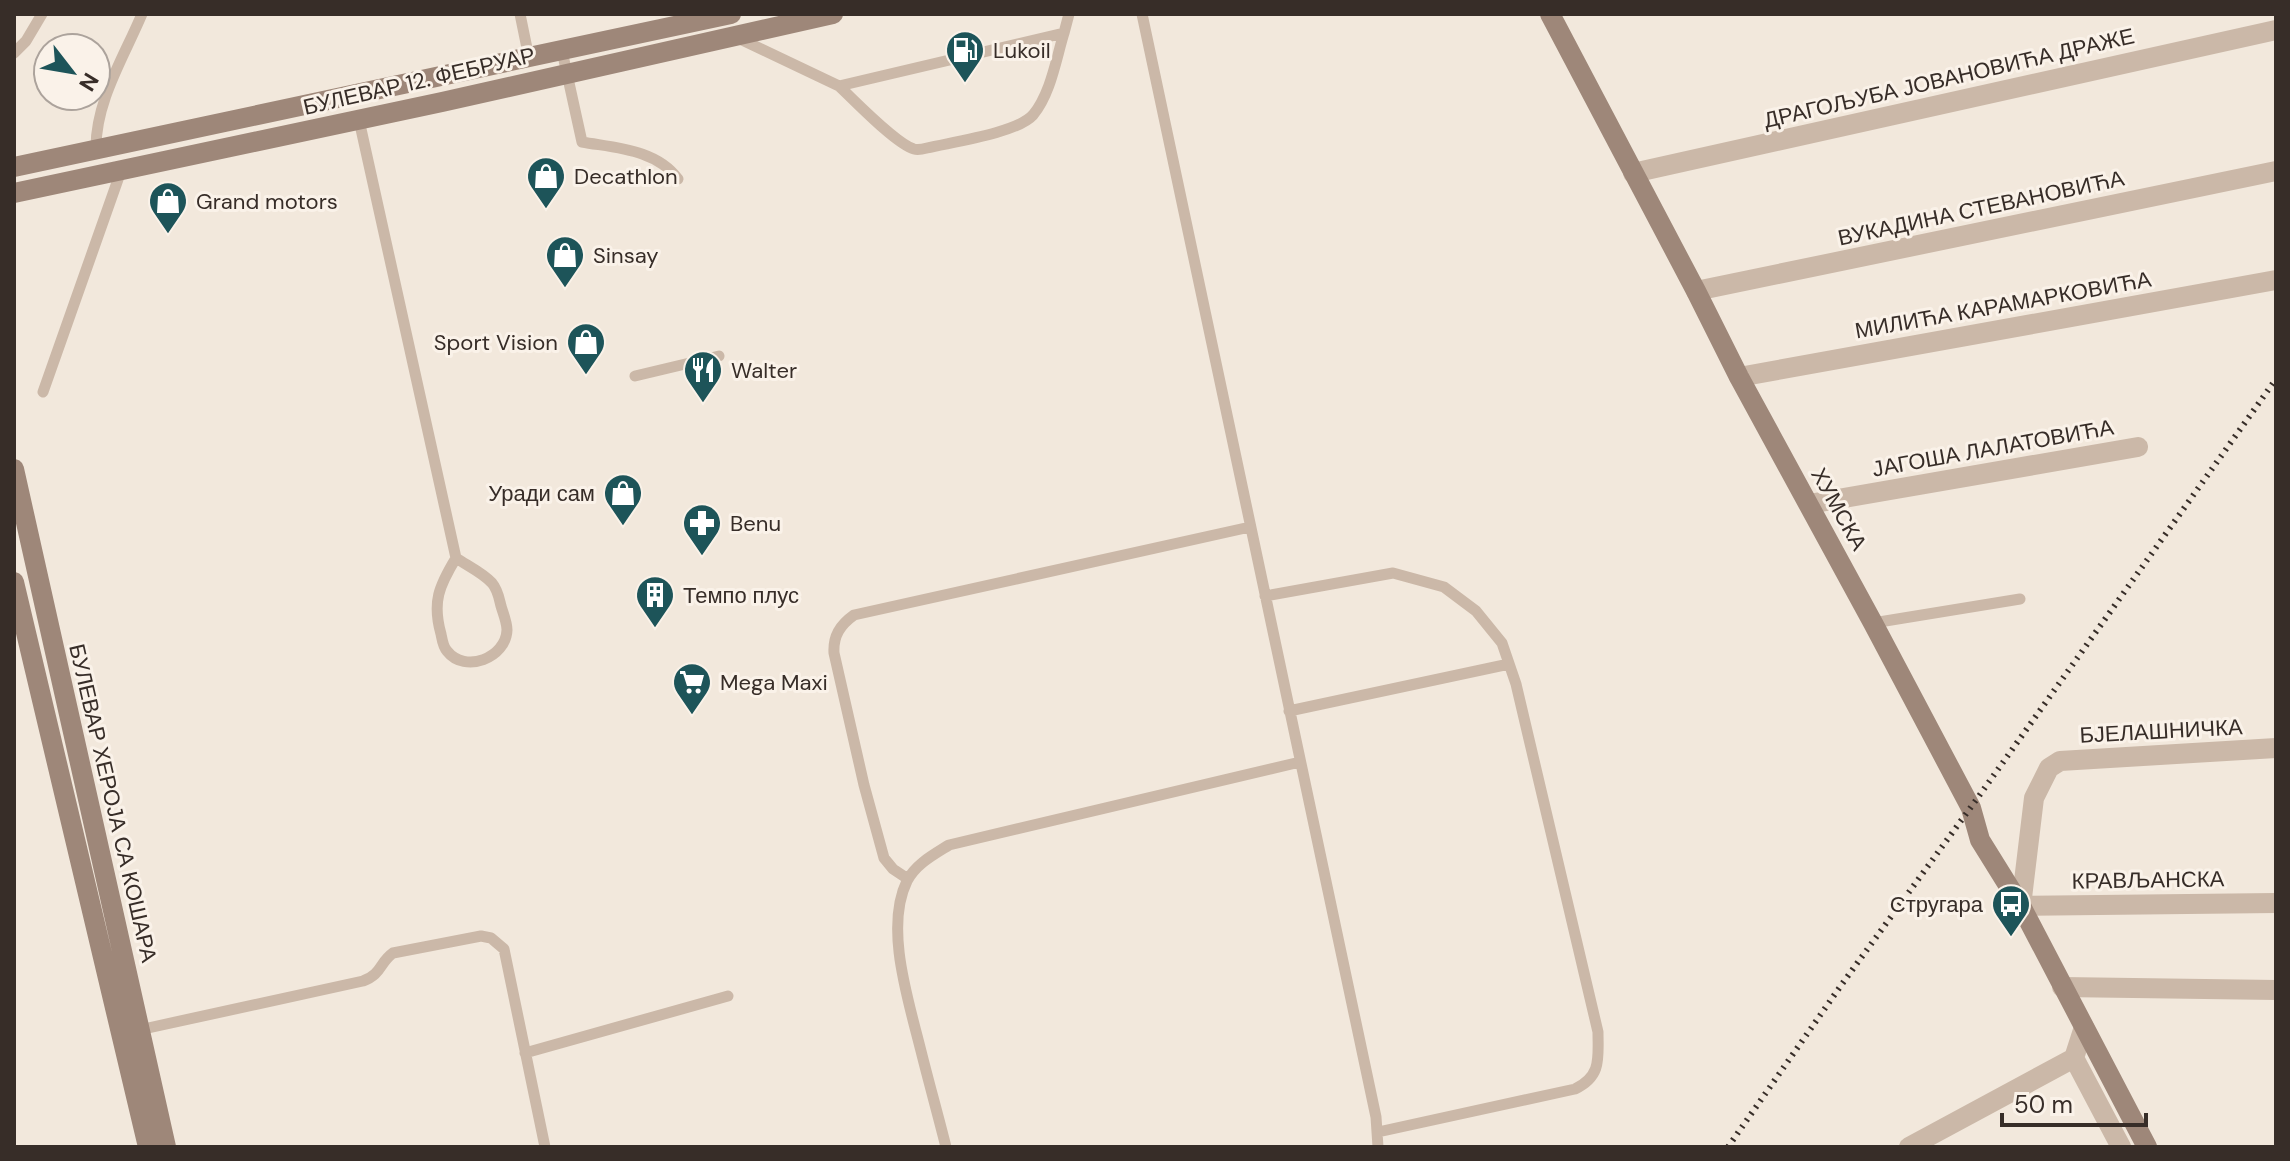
<svg xmlns="http://www.w3.org/2000/svg" width="2290" height="1161" font-family="'DM Sans',sans-serif">
<rect width="100%" height="100%" fill="#f2e8dc"/>
<g fill="none" stroke-linecap="round" stroke-linejoin="round">
<!-- lane -->
<path stroke="#cbb8a8" stroke-width="11" d="M520 14 529 58
M1142 14 1376 1117 1378 1147
M738 38 839 86 1064 33 1069 14
M562 51 582 142C615 148 656 149 678 179
M14 53 26 41 42 14
M839 86C855 101 896 144 914 149 918 150 923 149 927 148 952 142 1017 133 1033 115 1051 93 1056 59 1064 33
M359 120 456 558C439 586 432 602 441 634 442 639 443 647 447 651 465 674 506 658 507 630 507 622 503 613 501 606 499 598 498 590 492 583 483 573 468 566 456 558
M96 150C95 102 124 57 142 14
M635 376 719 356
M43 392 121 171
M1265 596 1393 573 1444 587 1476 611 1502 643 1516 684 1598 1032C1598 1058 1602 1076 1575 1089L1378 1132
M1873 623 2020 599
M1289 711 1509 664
M908 879 893 869 884 858 864 785 834 653C833 636 840 625 854 615L1250 527
M139 1030 363 981C382 974 379 963 393 953L481 936 491 938 504 949 545 1147
M525 1053 728 996
M946 1147C938 1115 929 1083 921 1051 909 1002 884 928 907 881 916 864 933 855 949 845L1300 762"/>
<!-- street -->
<path stroke="#cbb8a8" stroke-width="20" d="M1633 173 2276 30
M1696 291 2276 171
M1739 377 2276 280
M1809 504 2138 447
M2276 748 2060 761 2049 768 2034 798 2021 906 2276 903
M2062 987 2276 990
M2084 1027 2074 1058 2121 1147
M1909 1147 2074 1058"/>
<!-- secondary -->
<path stroke="#9e8779" stroke-width="20" d="M1550 14 1696 291 1739 377 1873 623 1971 808 1980 840 2021 906 2147 1147
M14 167 731 14
M14 193 442 102 833 14
M14 469 166 1147
M14 582 148 1147"/>
<!-- rail -->
<path stroke="#372d28" stroke-width="6" stroke-dasharray="2 6" stroke-linecap="butt" d="M1728 1147 1842 984 1979 796 2276 379"/>
</g>
<!-- icons -->
<defs>
<symbol id="fuel-pin" viewBox="-11 -11 22 30"><path d="M0 17L-7.5 6A9.5 9.5 0 1 1 7.5 6Z" fill="#1d5459" stroke="#faf2e9"/><path d="M-5.5-6h7V0h2V4h1.3V-2.5L3-4.5l.8-.8L6-3V5H2.5V1h-1V6h-7ZM-4.2-4.7v3.2H.2V-4.7Z" fill="#fff"/></symbol>
<symbol id="shop-pin" viewBox="-11 -11 22 30"><path d="M0 17L-7.5 6A9.5 9.5 0 1 1 7.5 6Z" fill="#1d5459" stroke="#faf2e9"/><path d="M-5-2.5h2.3a2.7 3.5 0 0 1 5.4 0H5L5.5 6h-11ZM-1.5-2.5h3a1.5 2.3 0 0 0-3 0Z" fill="#fff"/></symbol>
<symbol id="restaurant-pin" viewBox="-11 -11 22 30"><path d="M0 17L-7.5 6A9.5 9.5 0 1 1 7.5 6Z" fill="#1d5459" stroke="#faf2e9"/><path d="M-5-6h1v4h1v-4h1v4h1v-4h1v5L-1.5 .5V6h-2V.5L-5-1ZM5-6V6H3V1.5H1.5Q1.5-4 5-6Z" fill="#fff"/></symbol>
<symbol id="pharmacy-pin" viewBox="-11 -11 22 30"><path d="M0 17L-7.5 6A9.5 9.5 0 1 1 7.5 6Z" fill="#1d5459" stroke="#faf2e9"/><path d="M-2-6h4v4h4v4h-4v4h-4v-4h-4v-4h4Z" fill="#fff"/></symbol>
<symbol id="building-pin" viewBox="-11 -11 22 30"><path d="M0 17L-7.5 6A9.5 9.5 0 1 1 7.5 6Z" fill="#1d5459" stroke="#faf2e9"/><path d="M-4-6H4V6H1V3H-1V6H-4ZM-2.5-4.3h1.7v1.8h-1.7ZM.8-4.3h1.7v1.8H.8ZM-2.5-1h1.7V.8h-1.7ZM.8-1h1.7V.8H.8Z" fill="#fff"/></symbol>
<symbol id="supermarket-pin" viewBox="-11 -11 22 30"><path d="M0 17L-7.5 6A9.5 9.5 0 1 1 7.5 6Z" fill="#1d5459" stroke="#faf2e9"/><path d="M-6-5.5h2.5l.6 2H6L4.5 2H-2.5L-4.4-4H-6ZM-1.5 3.2a1.3 1.3 0 1 0 .1 0ZM3 3.2a1.3 1.3 0 1 0 .1 0Z" fill="#fff"/></symbol>
<symbol id="bus-pin" viewBox="-11 -11 22 30"><path d="M0 17L-7.5 6A9.5 9.5 0 1 1 7.5 6Z" fill="#1d5459" stroke="#faf2e9"/><path d="M-5-6H5V4H4V6H2V4H-2V6H-4V4H-5ZM-3.5-4V0h7V-4ZM-3.5 1.2v1.5H-2V1.2ZM2 1.2v1.5H3.5V1.2Z" fill="#fff"/></symbol>
</defs>
<g fill-rule="evenodd">
<use href="#fuel-pin" x="943" y="28" width="44" height="60"/>
<use href="#shop-pin" x="524" y="154" width="44" height="60"/>
<use href="#shop-pin" x="146" y="179" width="44" height="60"/>
<use href="#shop-pin" x="543" y="233" width="44" height="60"/>
<use href="#shop-pin" x="564" y="320" width="44" height="60"/>
<use href="#restaurant-pin" x="681" y="348" width="44" height="60"/>
<use href="#shop-pin" x="601" y="471" width="44" height="60"/>
<use href="#pharmacy-pin" x="680" y="501" width="44" height="60"/>
<use href="#building-pin" x="633" y="573" width="44" height="60"/>
<use href="#supermarket-pin" x="670" y="660" width="44" height="60"/>
<use href="#bus-pin" x="1989" y="882" width="44" height="60"/>
</g>
<g text-anchor="middle" dominant-baseline="central" stroke-width="6" stroke-linejoin="round" paint-order="stroke">
<!-- poi labels -->
<g font-size="22" fill="#372d28" stroke="#faf2e9" text-anchor="start">
<text x="993" y="50">Lukoil</text>
<text x="574" y="176">Decathlon</text>
<text x="196" y="201">Grand motors</text>
<text x="593" y="255">Sinsay</text>
<text x="558" y="342" text-anchor="end">Sport Vision</text>
<text x="731" y="370">Walter</text>
<text x="595" y="493" text-anchor="end">Уради сам</text>
<text x="730" y="523">Benu</text>
<text x="683" y="595">Темпо плус</text>
<text x="720" y="682">Mega Maxi</text>
<text x="1983" y="904" text-anchor="end">Стругара</text>
</g>
<!-- street labels -->
<g font-size="22" fill="#372d28" stroke="#faf2e9">
<text transform="translate(1949 78) rotate(-13)">ДРАГОЉУБА ЈОВАНОВИЋА ДРАЖЕ</text>
<text transform="translate(419 81) rotate(-13)">БУЛЕВАР 12. ФЕБРУАР</text>
<text transform="translate(1981 208) rotate(-12)">ВУКАДИНА СТЕВАНОВИЋА</text>
<text transform="translate(2003 305) rotate(-10)">МИЛИЋА КАРАМАРКОВИЋА</text>
<text transform="translate(1993 448) rotate(-10)">ЈАГОША ЛАЛАТОВИЋА</text>
<text transform="translate(1839 509) rotate(61)">ХУМСКА</text>
<text transform="translate(2161 731) rotate(-3)">БЈЕЛАШНИЧКА</text>
<text transform="translate(113 803) rotate(77)">БУЛЕВАР ХЕРОЈА СА КОШАРА</text>
<text transform="translate(2148 880) rotate(-1)">КРАВЉАНСКА</text>
</g>
</g>
<!-- border -->
<rect width="2290" height="1161" fill="none" stroke="#372d28" stroke-width="32"/>
<!-- north arrow -->
<g transform="translate(72 72) rotate(121)"><circle r="38" fill="#faf2e9" stroke="#aca39c" stroke-width="2"/>
<path d="M0-6L14 30L0 20L-14 30Z" fill="#1d5459"/>
<text y="-12" font-size="22" font-weight="bold" text-anchor="middle" fill="#372d28">N</text>
</g>
<!-- scale -->
<path d="M2002 1113v12h144v-12" fill="none" stroke="#372d28" stroke-width="4"/>
<text x="2014" y="1113" font-size="24" fill="#372d28" stroke="#faf2e9" stroke-width="6" paint-order="stroke">50 m</text>
</svg>
